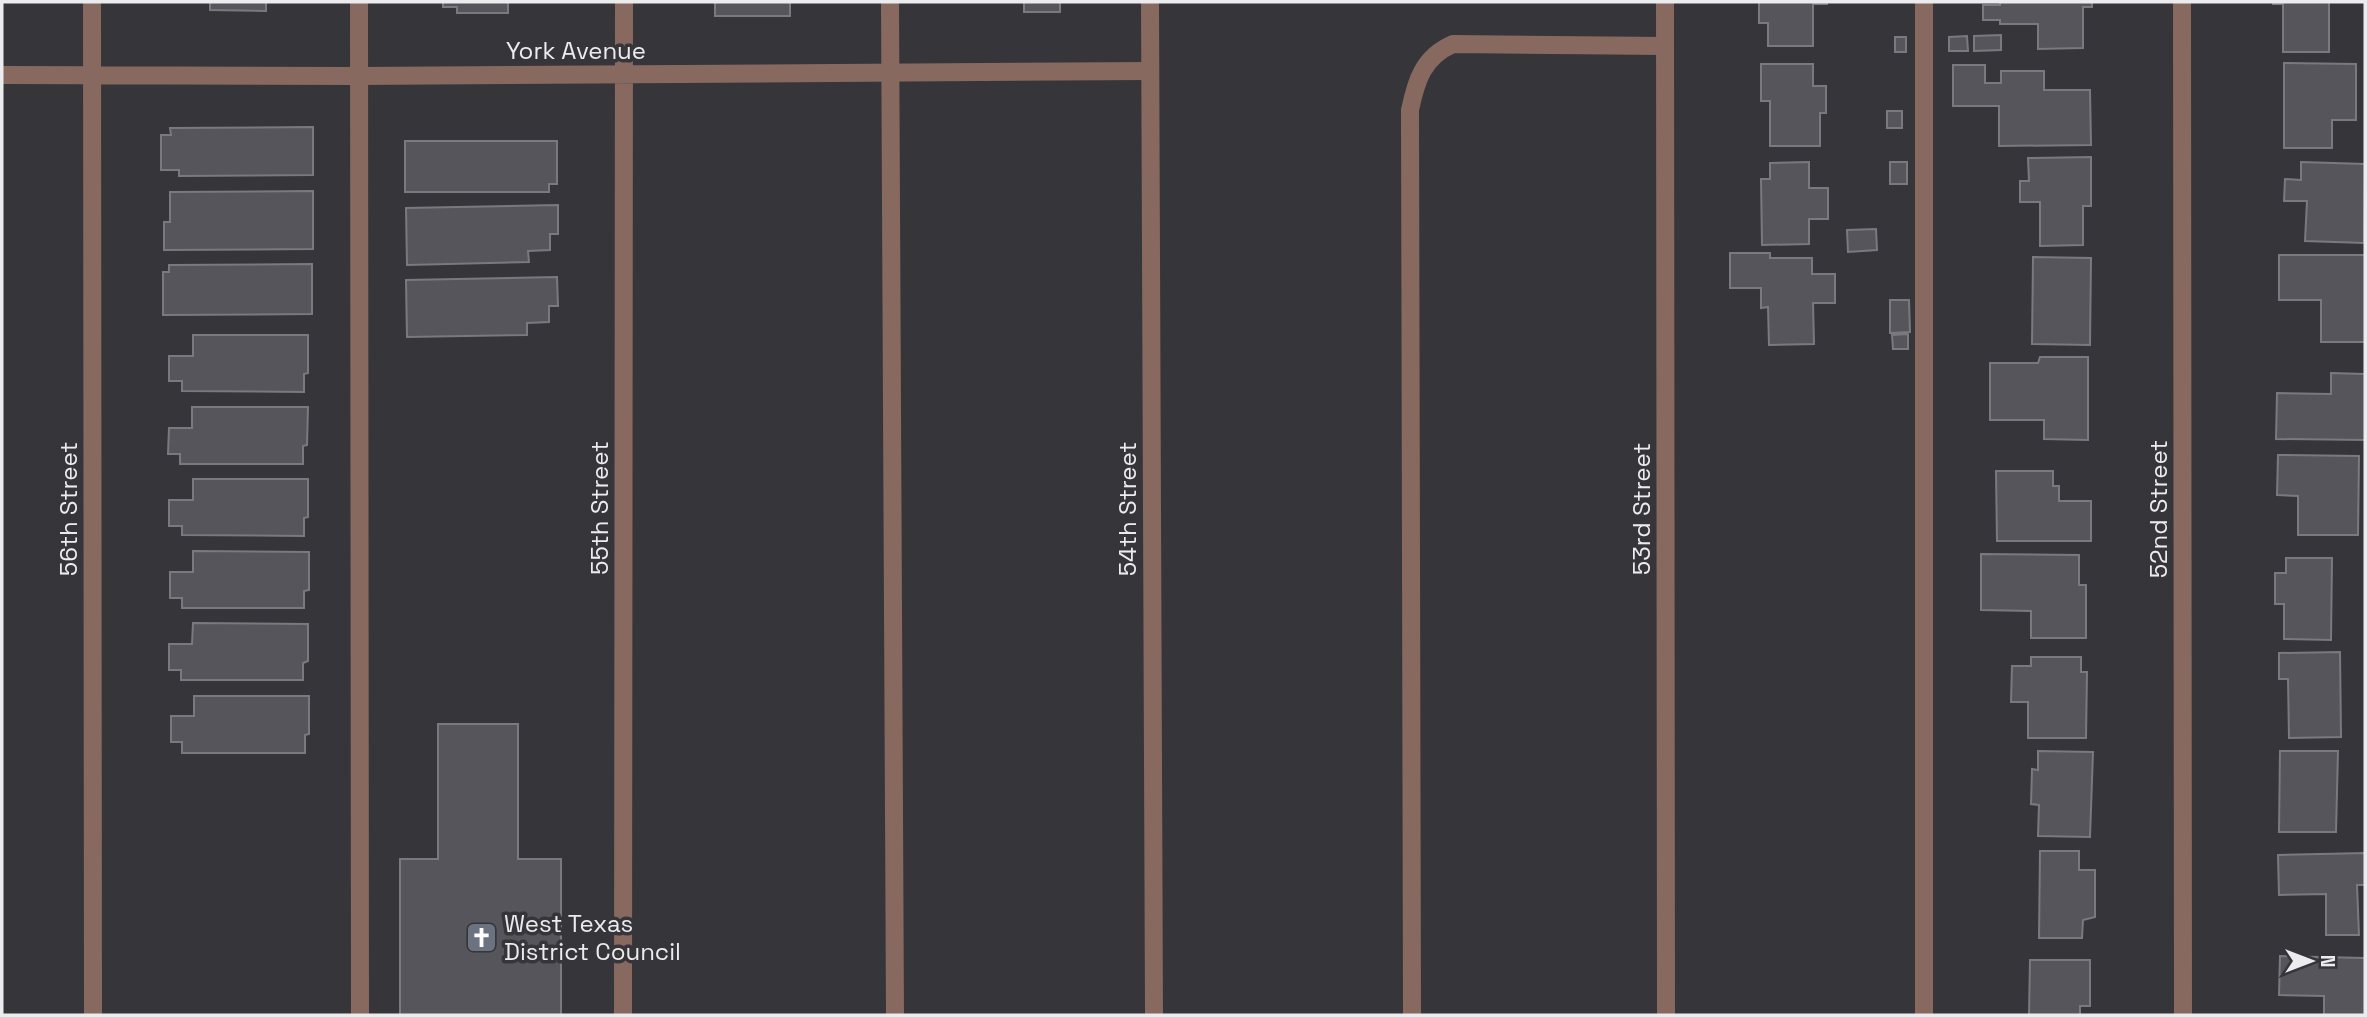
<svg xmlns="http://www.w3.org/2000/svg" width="2367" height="1017" font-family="'Space Grotesk',sans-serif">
<rect width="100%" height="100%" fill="#36353a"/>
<!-- building -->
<path fill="#56555b" stroke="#7a797f" stroke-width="2" d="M210 2H266V11L210 10Z
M443 2H508V13H457V7H443Z
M715 2H790V16H715Z
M1024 2H1060V12H1024Z
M1759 2H1827V4H1813V46H1768V23H1759Z
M2000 2H2092V7H2083V48L2038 49V24H2000V20H1983V5H2000Z
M2273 2H2329V52H2283V4H2273Z
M2001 35V50L1974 51V36Z
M1967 36 1968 51H1949V37Z
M1895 37H1906V52H1895Z
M2284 63 2356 64V120H2332V148H2284Z
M1761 64H1813V86H1826V113H1820V146H1770V101H1761Z
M1953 65H1985V83H2001V71H2044V90H2090L2091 145 1999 146V106H1953Z
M1887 111H1902V128H1887Z
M313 127V175L179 176V170H161V135H171L170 128Z
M405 141H557V184H549V192H405Z
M2091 157V206H2083V245L2040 246V202H2020V181H2029L2028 158Z
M1809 162V188H1828V219H1809V244L1762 245 1761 179H1770V163Z
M1890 162H1907V184H1890Z
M2301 162 2365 164 2364 243 2305 241 2307 201H2284L2285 179 2301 180Z
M313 191V249L164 250V222H170V192Z
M558 205V234H550V250L528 251 529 262 407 265 406 208Z
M1876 229 1877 250 1848 252 1847 230Z
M1730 253H1770V258H1812V274H1835V303H1813L1814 344 1769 345 1768 307 1761 308V288H1730Z
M2279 255H2365V342H2321V300H2279Z
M2033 257 2091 258 2090 345 2032 344Z
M312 264V314L163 315V272H169V265Z
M557 277 558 306H549V322L527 323V335L407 337 406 280Z
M1890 300H1909L1910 332 1890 333Z
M1908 334V349H1893L1892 335Z
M193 335H308V373L304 374V392L182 391V381H169V356H193Z
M2040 357H2088V440L2044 439V420H1990V363H2038Z
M2331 373 2365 374V440L2276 439 2277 393 2331 394Z
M192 407H308L307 445 303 446V464H180V454H168L169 428H192Z
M2278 455 2359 456 2358 535H2298V496L2277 495Z
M1996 471H2053V486H2059V501H2091V541H1997Z
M193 479H308V517L304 518V536L182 535V526H169V500H193Z
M193 551 309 552V590L304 591V608H182V598H170V572H193Z
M1981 554 2079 555V585H2086V638H2031V611L1981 610Z
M2286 558H2332L2331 640 2284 639V604H2275V573H2286Z
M193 623 308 624V661L303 663V680H181V670H169V644H192Z
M2340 652 2341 737 2289 738 2288 679H2279V653Z
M2031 657H2081V672H2087L2086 738H2028V702H2011L2012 666H2031Z
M194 696H309V734L305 735V753H182V742H171V716H194Z
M438 724H518V859H561V1015H400V859H438Z
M2038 751 2093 752 2090 837 2038 836 2039 805 2031 804 2032 769 2038 770Z
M2280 751H2338L2336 832H2279Z
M2040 851H2079V870H2095V917L2083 920 2082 938H2039Z
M2365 853V885H2357L2359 935H2326V894L2279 895 2278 855Z
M2280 956 2365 958V1015H2324V996L2279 995Z
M2030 960H2090V1006H2080V1015H2029Z"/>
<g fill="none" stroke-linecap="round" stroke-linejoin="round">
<!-- service -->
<path stroke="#876960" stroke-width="18" d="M359 2 360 1015
M890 2 895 1015
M1412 1015 1410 110C1416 81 1423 57 1453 44L1665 46
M1924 1015V2"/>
<!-- minor -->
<path stroke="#876960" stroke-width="18" d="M92 2 93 1015
M1665 2 1666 1015
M2182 2 2183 1015
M2 75 358 76 1150 71
M623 1015 624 2"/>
<!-- tertiary -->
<path stroke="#876960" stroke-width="18" d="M1150 2 1154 1015"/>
</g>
<!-- icons -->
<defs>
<symbol id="church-square" viewBox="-11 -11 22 22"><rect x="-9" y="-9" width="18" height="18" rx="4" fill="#6b7280" stroke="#36353a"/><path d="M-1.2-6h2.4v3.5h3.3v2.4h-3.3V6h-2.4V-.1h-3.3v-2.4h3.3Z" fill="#fff"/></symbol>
</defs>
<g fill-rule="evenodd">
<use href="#church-square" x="464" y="920" width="35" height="35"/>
</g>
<g text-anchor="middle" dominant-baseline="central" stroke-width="7" stroke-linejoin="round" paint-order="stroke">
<!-- street labels -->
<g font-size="24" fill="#ececef" stroke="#36353a">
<text x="576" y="50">York Avenue</text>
<text transform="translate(599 508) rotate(-90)">55th Street</text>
<text transform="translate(68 509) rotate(-90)">56th Street</text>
<text transform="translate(1127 509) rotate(-90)">54th Street</text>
<text transform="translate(1641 509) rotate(-90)">53rd Street</text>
<text transform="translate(2158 509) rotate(-90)">52nd Street</text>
</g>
<!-- poi labels -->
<g font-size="24" fill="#ececef" stroke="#36353a" text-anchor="start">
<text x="504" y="923">West Texas<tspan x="504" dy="28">District Council</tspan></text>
</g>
</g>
<!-- border -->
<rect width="2367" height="1017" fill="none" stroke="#ececef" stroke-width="7"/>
<!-- north arrow -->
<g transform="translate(2311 961) rotate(90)" stroke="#36353a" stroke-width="5" paint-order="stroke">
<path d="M0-5L12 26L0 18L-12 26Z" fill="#ececef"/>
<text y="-10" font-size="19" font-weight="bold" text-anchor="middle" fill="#ececef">N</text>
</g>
</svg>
